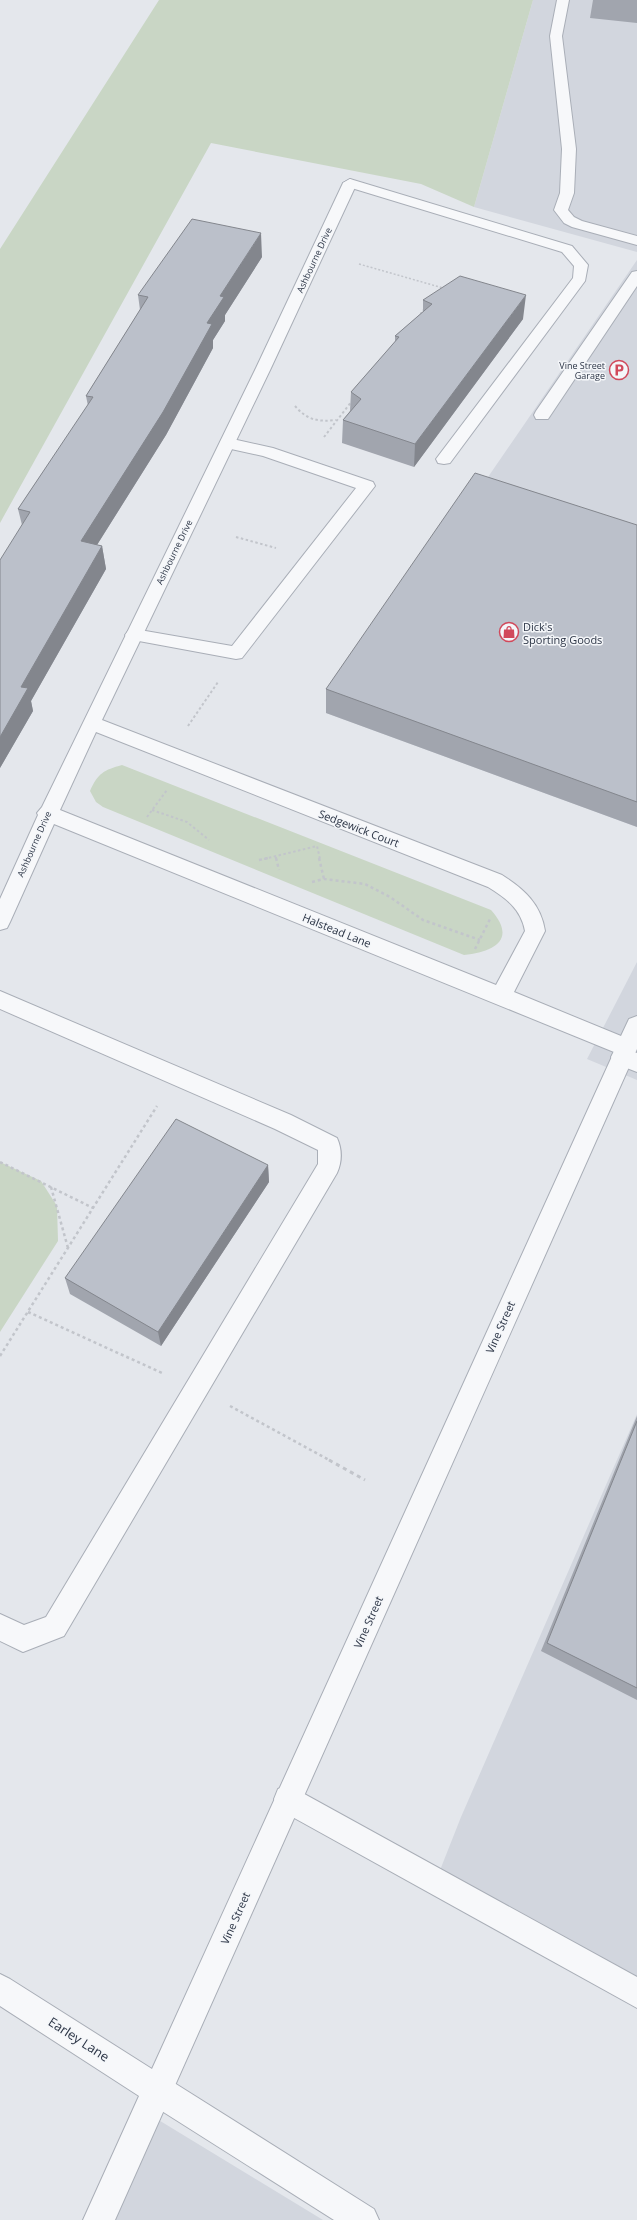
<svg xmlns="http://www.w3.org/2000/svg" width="637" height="2220" font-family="'Open Sans',sans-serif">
<rect width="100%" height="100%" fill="#e4e7ec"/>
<!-- built -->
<path fill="#d2d6de" d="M533 0H637V252L474 207Z
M637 260V827L326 713Z
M637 962V1080L587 1059Z
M637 1414V2008L431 1893 461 1817Z
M152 2116 323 2220H105Z"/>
<!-- green -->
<path fill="#c9d6c5" d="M159 0H533L474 207 421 184 211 143 0 523V249Z
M122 765 491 910C517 939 495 952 464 955L103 807 96 802 90 791C98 773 104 770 122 765Z
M0 1162 41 1181 57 1206 58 1241 0 1332Z"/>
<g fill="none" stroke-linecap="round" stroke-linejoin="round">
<defs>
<path id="lane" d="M350 179 572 246 588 265 585 281 450 463 444 464 438 463 436 459 573 278 574 266 562 252 345 186 343 183Z
M637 271V286L548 419H536L534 415 536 411 632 272Z
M228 438 273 448 373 482 375 486 242 658 236 659 128 639 125 635 128 631 134 629 232 646 356 488 263 456 222 447 220 443 222 439Z
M0 991 291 1115 337 1138C342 1149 342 1162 337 1173L64 1636 23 1652 0 1641V1614L24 1625 46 1617 318 1164V1150L275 1129 0 1009Z
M622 1048 637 1053V1072L614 1063 611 1057 614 1051Z
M288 1785 637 1977V2008L278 1809 274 1799 278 1789Z
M157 2075 168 2079 374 2209 379 2220H334L146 2101 142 2090 146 2079Z"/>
<path id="street" d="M557 0H569L562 36 576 149 574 193 568 210 574 217 582 221 637 236V245L572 227 564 223 554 210 560 193 562 149 550 36Z
M350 179 357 183 271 368 102 720 502 875C524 889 541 904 545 931L514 992 621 1036 629 1019 637 1016V1049L115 2220H83L139 2096 0 2006V1974L10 1979 152 2069 614 1052 54 824 10 922 7 928 0 930V899L38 815 37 813 42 807 256 368 343 183ZM96 732 488 887C506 898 521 909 525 931L496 985 60 810Z"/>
</defs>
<!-- lane casing -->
<use href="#lane" stroke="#a9aeb7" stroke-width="2"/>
<!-- street casing -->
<use href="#street" stroke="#a9aeb7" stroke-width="2"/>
<!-- path-far3 -->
<path stroke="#c2c5cb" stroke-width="1.5" stroke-dasharray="2 2" stroke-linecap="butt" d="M359 264 443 288
M418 317 424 309"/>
<!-- path-far2 -->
<path stroke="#c2c5cb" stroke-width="2" stroke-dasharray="2.5 2.5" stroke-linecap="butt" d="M295 406C307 420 318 422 336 420
M324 437 352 401
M236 537 276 548
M188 726 218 682
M152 810 187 822 209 840
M147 817 167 790
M276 857V859
M264 859 317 846 320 859"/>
<!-- path-far1 -->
<path stroke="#c2c5cb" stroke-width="2.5" stroke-dasharray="3 3" stroke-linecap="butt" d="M276 858 279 870
M319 858 324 879
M259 860 268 858
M312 882 324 879 365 884 390 897 423 920 480 940
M475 949 490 919
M0 1162 93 1208
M51 1187 68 1248
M28 1312 162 1373
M0 1356 157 1106
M230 1406 331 1461"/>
<!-- path -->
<path stroke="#c2c5cb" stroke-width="3" stroke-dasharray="4 4" stroke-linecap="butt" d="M329 1460 365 1480"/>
<!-- lane -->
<use href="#lane" fill="#f7f8fa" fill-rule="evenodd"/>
<!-- street -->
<use href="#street" fill="#f7f8fa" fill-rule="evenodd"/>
</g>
<!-- wall -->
<path fill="#a1a5ae" d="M593 0H637V23L590 18Z
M262 257 225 315V321L213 340V348L166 435 97 545 102 546 106 569 31 701 33 711 0 768 22 525 18 509 88 406 86 396 140 310 138 295Z
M423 300 523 319 414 467 342 443 343 420 350 411 351 392 395 342V336L423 312Z
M637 525V827L326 713V689Z
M268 1165 269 1182 161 1346 70 1294 65 1278Z
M637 1416V1700L541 1651Z"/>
<!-- shaded-wall -->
<path fill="#83868d" d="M261 233 262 257 225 315V321L213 340V348L166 435 85 564 81 541 207 323 220 296Z
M526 295 523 319 414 467 415 444Z
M102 546 106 569 31 701 33 711 0 768V737L21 687Z
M268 1165 269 1182 161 1346 158 1332Z"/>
<!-- building -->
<path fill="#bbc0ca" stroke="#83868d" d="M192 219 261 233 220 296 224 297 207 323 212 324 163 412 81 541 102 546 21 687 28 688 0 737V560L30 512 18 509 93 397 86 396 148 297 138 295Z
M460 276 526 295 415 444 343 420 361 399 351 392 399 337 395 336 432 304 423 300Z
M475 473 637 525V802L326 689Z
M176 1119 268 1165 158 1332 65 1278Z
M637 1421V1688L547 1643Z"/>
<!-- icons -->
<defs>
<symbol id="parking-ring" viewBox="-11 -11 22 22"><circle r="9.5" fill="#f4f6f9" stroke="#d1495b" stroke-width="1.5"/><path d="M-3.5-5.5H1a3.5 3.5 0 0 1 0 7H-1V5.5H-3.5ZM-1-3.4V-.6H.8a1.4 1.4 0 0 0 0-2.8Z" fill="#d1495b"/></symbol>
<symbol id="shop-ring" viewBox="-11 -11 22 22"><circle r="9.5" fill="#f4f6f9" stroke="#d1495b" stroke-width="1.5"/><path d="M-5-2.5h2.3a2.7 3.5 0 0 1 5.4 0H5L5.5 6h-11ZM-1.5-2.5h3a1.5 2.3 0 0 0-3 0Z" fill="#d1495b"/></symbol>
</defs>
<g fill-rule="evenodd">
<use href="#parking-ring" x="608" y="359" width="22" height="22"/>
<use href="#shop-ring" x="498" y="621" width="22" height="22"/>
</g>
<g text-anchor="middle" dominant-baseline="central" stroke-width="3" stroke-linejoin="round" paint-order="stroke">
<!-- far-street labels -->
<g font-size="9" fill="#2b3445" stroke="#f4f6f9">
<text transform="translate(314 260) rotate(-65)">Ashbourne Drive</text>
<text transform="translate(174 552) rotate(-64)">Ashbourne Drive</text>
<text transform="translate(34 844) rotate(-66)">Ashbourne Drive</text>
</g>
<!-- far-poi labels -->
<g font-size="9" fill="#2b3445" stroke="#f4f6f9" text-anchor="end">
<text x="605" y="365">Vine Street<tspan x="605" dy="10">Garage</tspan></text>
</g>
<!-- poi labels -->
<g font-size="11" fill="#2b3445" stroke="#f4f6f9" text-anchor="start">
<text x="523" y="626">Dick's<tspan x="523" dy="13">Sporting Goods</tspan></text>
</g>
<!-- street labels -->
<g font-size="11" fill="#2b3445" stroke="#f4f6f9">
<text transform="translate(359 828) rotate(21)">Sedgewick Court</text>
<text transform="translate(337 930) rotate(22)">Halstead Lane</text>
<text transform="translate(500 1327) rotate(-66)">Vine Street</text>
<text transform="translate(368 1622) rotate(-66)">Vine Street</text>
<text transform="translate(235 1918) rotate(-66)">Vine Street</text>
</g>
<!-- near-street labels -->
<g font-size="13" fill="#2b3445" stroke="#f4f6f9">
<text transform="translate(79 2039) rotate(33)">Earley Lane</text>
</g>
</g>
</svg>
